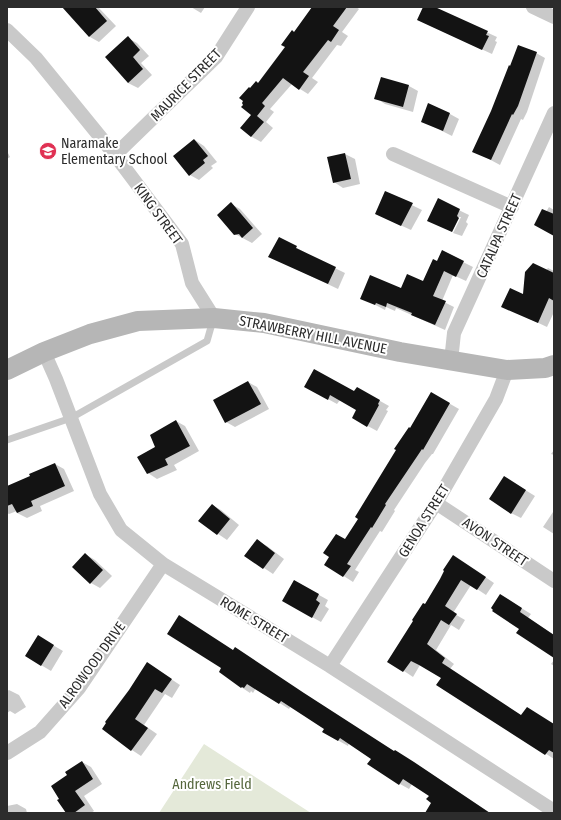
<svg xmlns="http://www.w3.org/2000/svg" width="561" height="820" font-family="'Fira Sans Condensed',sans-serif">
<rect width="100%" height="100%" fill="#fff"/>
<!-- green -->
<path fill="#e4e9d9" d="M204 744 311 813H159Z"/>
<!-- shadow -->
<path fill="#0003" d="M65 7H98L116 26 99 42 90 37 64 8Z
M191 7H205L201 13Z
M313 7H356L359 9 342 32 348 36 341 46 337 45 312 78 318 82 308 94 292 84 270 109 274 112 266 122 273 128 261 142 252 137 241 128 252 115 250 89 259 84 286 47 294 33Z
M424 7H432L497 37 495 41 497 42 492 54 418 20Z
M128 38 137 43 149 56 141 63 152 75 138 88 128 83Z
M536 53 545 58 527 112 523 120 521 119 500 165 474 151 511 68Z
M381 78 409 86 418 91 413 112 385 104 376 98Z
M450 114 459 119 452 136 422 121Z
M195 140 204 146 217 162 211 166 213 168 199 180 190 175Z
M7 151 10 157 7 159Z
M345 154 355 159 360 184 343 188 334 182 328 158Z
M385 192 422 210 411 230 376 214Z
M438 200 469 215 466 222 468 224 462 236 453 233 461 217H458L452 232Z
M231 204 240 209 262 234 252 243 235 234Z
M549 207 554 210V235L546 212Z
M279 238 306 253V254L345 273 338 289 279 261Z
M437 262H463L473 267 466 281 453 275 442 301 454 307 445 330 396 308 395 311 386 307 385 310 362 298 401 289 424 282Z
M548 268 554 271V312L547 327 502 306 524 295Z
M248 382 257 387 269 409 235 427 226 422Z
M306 387 355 393 357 388 389 406 386 410 388 411 377 431 353 418 358 409 340 400 337 404Z
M431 393 459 409 433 454H432L425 463 394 510 395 511 382 532 380 531 355 570 359 572 353 582 325 564 345 541 359 518Z
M176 421 185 426 199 451 174 465 177 470 157 479 148 473 156 447Z
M554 450V455L551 454Z
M55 464 64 469 74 491 40 506 42 511 27 518 17 513V511L9 514 7 513V487L31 477Z
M514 483 535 496 521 518 511 513Z
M212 505 221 510 239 525 227 540 199 521Z
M553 512 554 513V534L543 527Z
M257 541 267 546 284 559 273 574 246 556Z
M85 554 95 560 112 576 100 588 91 583Z
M463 562 494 583 486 595 471 585 453 613 465 620 459 630 451 625 436 650 454 664 450 669 522 716 554 725V759L438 684 442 677 420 665 413 677 389 661 425 605Z
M294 581 328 600 325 606 329 609 321 622 283 601Z
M510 601 531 614 528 618 554 635V657L520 629Z
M39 637 63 651 51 671 26 656Z
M234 651 395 752 424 769 490 813H442L433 802 430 796 412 784 409 789 400 784 372 759 349 743 348 746 323 732 326 728 291 706 289 709 256 688 253 693 251 691 250 693 241 687Z
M554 660V666L551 664Z
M156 669 180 685 172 698 165 694 144 725 157 734 141 756 132 750 103 729Z
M9 690 19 695 26 707 15 714 10 711 7 713V691Z
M82 762 91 767 102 784 84 796 94 811 91 813H67L60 799 69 775Z
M17 804 26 809 27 813H7V806Z"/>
<!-- building -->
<path fill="#131313" d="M62 7H95L107 21 89 37Z
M312 7H347L333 26 339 30 331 42 328 40 303 72 309 76 299 90 283 78 262 103 265 106 257 116 264 122 251 137 240 128 251 115 241 107 243 105 242 103 243 101 239 98 249 87 250 88 256 81 258 83 285 47 281 45 292 30 294 32Z
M423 7H435L488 31 486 35 489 36 482 50 417 20Z
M128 36 140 50 133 57 143 69 128 83 105 57Z
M518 45 537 52 518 106 513 115 512 114 491 160 472 152 491 111 509 65 510 66Z
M381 77 409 85 403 107 374 99Z
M428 103 450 113 443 131 421 122Z
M194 139 208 156 203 160 205 163 189 176 173 156Z
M345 153 351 179 333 183 327 157Z
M385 191 413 203 401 226 375 214Z
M438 198 460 209 457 216 459 218 452 232 427 221Z
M231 202 253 228 242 238 239 234 234 235 217 215Z
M542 209 554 214V236L534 225Z
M279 237 297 246 296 248 336 267 328 284 268 257Z
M442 250 464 261 456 277 444 271 433 296 446 301 435 325 411 315 412 313 387 303 386 307 376 303 375 305 360 299 370 275 401 288 407 274 423 281 433 259 437 261Z
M533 263 554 273V301L549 298 538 323 501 307 510 288 523 294 525 272Z
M314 369 354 391 357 387 380 400 378 404 379 405 367 427 352 418 356 410 330 395 328 400 304 387Z
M248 381 261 404 225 423 213 400Z
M431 392 450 403 423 450 422 449 416 458 385 504 386 505 372 528 371 527 347 564 351 566 343 577 324 565 329 557 323 553 336 534 345 539 358 519 355 517 396 450 394 449 409 427 410 428Z
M176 420 190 446 165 459 168 465 147 474 137 457 155 447 150 435Z
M55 463 65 486 31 501 33 506 17 513 12 504 7 506V486L30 476 29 474Z
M504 476 526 490 511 514 489 499Z
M212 504 230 519 217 535 198 521Z
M257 539 275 553 263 569 244 556Z
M85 553 103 570 90 584 72 567Z
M453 555 486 577 477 590 461 580 445 606 457 614 449 625 441 620 427 644 445 658 442 663 521 715 527 707 554 724V753L549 750 545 755 478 712 436 685 441 678 419 665 411 661 403 672 387 662 413 621 412 620 423 603 425 604 440 579 444 571 443 570Z
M294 580 319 594 316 600 320 603 312 618 282 601Z
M500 594 522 608 520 612 554 635V658L516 633 519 629 492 611 493 610 491 608Z
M179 615 233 650 235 647 304 693 394 751 395 750 414 762 490 813H425L431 803 426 799 429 796 403 779 399 785 367 764 371 759 340 738 338 741 322 732 324 729 281 701 279 704 247 684 244 688 242 687 241 688 219 672 221 668 167 634Z
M38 635 54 645 41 666 25 656Z
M147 662 172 679 162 693 155 689 135 719 148 728 131 751 102 729 106 723 105 722 129 690Z
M82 761 93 779 75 791 85 805 74 813H66L57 800 59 799 51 786 67 775 65 772Z"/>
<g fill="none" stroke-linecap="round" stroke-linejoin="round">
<!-- lane -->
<path stroke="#c9c9c9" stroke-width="7" d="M7 440 71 418 207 341 213 320"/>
<!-- street -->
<path stroke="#c9c9c9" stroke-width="14" d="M533 7 554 17
M7 30 36 58 115 155 182 244 192 283 214 318
M393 154 512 207
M115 155 216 57 248 7
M44 352 56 379 100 494 121 530 163 564 330 666 554 811
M451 361 454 333 554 113
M436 503 554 581
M330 666 436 503 496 399 507 370
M7 753 40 732 79 688 163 564"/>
<!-- secondary -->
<path stroke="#b6b6b6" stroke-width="20" d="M7 370 44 352 90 334 138 321 214 318 264 323 400 352 507 370 545 368 554 365"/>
</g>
<!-- icons -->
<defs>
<symbol id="school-disc" viewBox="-11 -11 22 22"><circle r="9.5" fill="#e03153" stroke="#fff"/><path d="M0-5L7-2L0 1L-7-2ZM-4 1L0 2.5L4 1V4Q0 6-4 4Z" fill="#fff"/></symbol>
</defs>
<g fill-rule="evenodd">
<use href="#school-disc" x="38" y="141" width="20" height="20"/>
</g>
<g text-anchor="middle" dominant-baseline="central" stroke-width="4" stroke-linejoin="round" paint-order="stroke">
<!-- street labels -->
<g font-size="14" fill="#2c2c2c" stroke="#fff">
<text transform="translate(186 85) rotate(-46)">MAURICE STREET</text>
<text transform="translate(158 214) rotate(54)">KING STREET</text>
<text transform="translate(499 236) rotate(-66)">CATALPA STREET</text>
<text transform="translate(313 335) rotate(11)">STRAWBERRY HILL AVENUE</text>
<text transform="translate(424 521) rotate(-58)">GENOA STREET</text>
<text transform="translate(495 542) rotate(34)">AVON STREET</text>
<text transform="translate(254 620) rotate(31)">ROME STREET</text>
<text transform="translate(92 665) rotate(-54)">ALROWOOD DRIVE</text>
</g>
<!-- poi labels -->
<g font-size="14" fill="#2c2c2c" stroke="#fff" text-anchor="start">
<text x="61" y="143">Naramake<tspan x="61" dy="16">Elementary School</tspan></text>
</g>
<!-- park labels -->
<g font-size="14" fill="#54663b" stroke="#fff">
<text x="212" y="784">Andrews Field</text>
</g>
</g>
<!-- border -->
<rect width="561" height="820" fill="none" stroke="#2c2c2c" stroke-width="16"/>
</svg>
